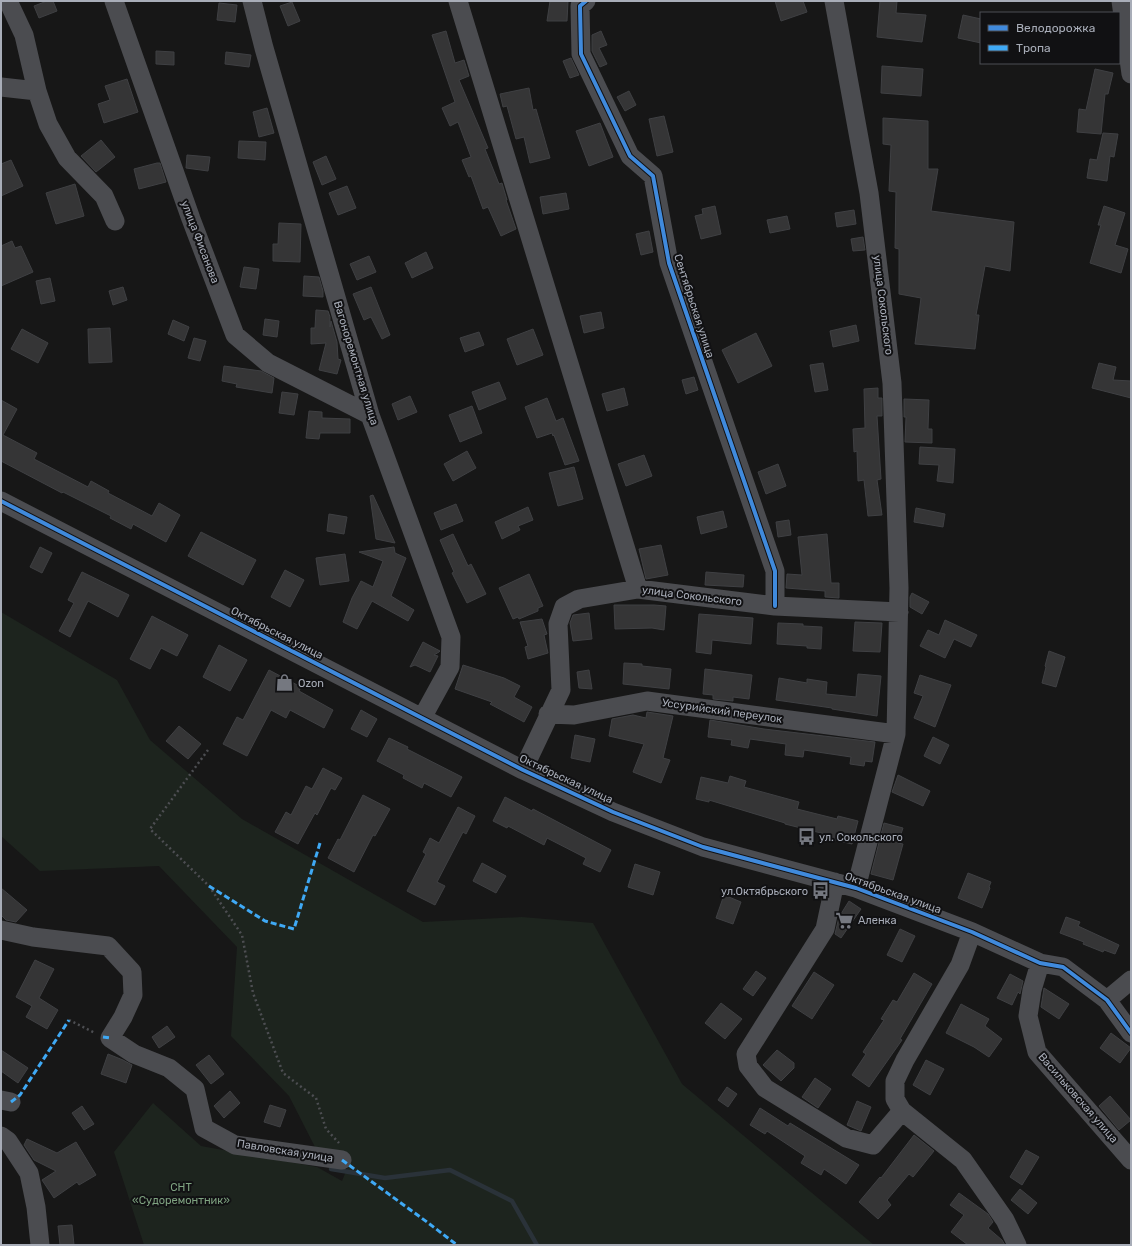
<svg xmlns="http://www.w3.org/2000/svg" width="1132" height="1246" font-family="Rubik,sans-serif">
<rect width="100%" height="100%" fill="#171717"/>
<!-- green -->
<path fill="#1d241e" d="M1 612 117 680 150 740 242 819 423 922 522 917 593 923 682 1084 874 1245H144L114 1152 153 1103 201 1146 317 1167 342 1181 351 1159 315 1147 289 1096 231 1036 237 947 159 866 40 871 1 836Z"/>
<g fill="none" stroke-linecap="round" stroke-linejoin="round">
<!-- stream -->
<path stroke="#2a3239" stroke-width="4.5" d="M331 1169 385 1178 450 1170 512 1201 537 1245"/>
</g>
<!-- building -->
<path fill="#353536" stroke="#3f4043" d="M47 1H53L57 11 39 18 34 6Z
M550 1H568L567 21H547Z
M775 1H803L807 12 781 21Z
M880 1H897L896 13 926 15 922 42 877 37Z
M292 2 300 21 288 26 280 6Z
M219 3 237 5 235 22 217 20Z
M963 15 981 19V43L958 38Z
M446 31 455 63 464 60 469 76 459 80 488 148 485 149 499 184 502 183 507 200H506L516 229 501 236 488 207 483 209 471 176 469 177 462 160 471 157 458 122 450 126 442 108 455 102 432 35Z
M601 31 607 45 599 48 607 64 600 67 592 51V35Z
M156 51 174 52V65L156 64Z
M226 52 251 55 249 67 225 64Z
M571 58 579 75 570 78 563 61Z
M882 66 923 69 921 96 881 93Z
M1095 69 1113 73 1108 94H1105L1101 134 1077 132 1079 109 1086 110Z
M127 79 138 112 104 123 98 104 110 100 105 86Z
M529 88 533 110 536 109 550 158 530 163 524 137 516 139 507 106 503 107 500 94Z
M629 91 636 105 625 111 617 97Z
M267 108 274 133 259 137 253 112Z
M664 116 673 152 657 156 649 119Z
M883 118 928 121V169H938L931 211 1014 222 1010 271 985 266 976 315H979L975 349 915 344 921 298 899 294V249L895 248 896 192 889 191 891 145 883 144Z
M600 123 613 157 589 166 576 131Z
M1103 133 1118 134 1114 157 1110 156 1107 181 1087 178 1090 159 1097 160Z
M101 140 115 157 96 172 81 156Z
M239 141 266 142 265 160 238 158Z
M187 155 210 157 208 171 186 168Z
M326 156 336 179 322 185 313 162Z
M11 160 23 186 1 196V164Z
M157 163H160L166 182 139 189 134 169Z
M75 184 84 216 56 224 46 193Z
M347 186 356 208 338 215 329 193Z
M566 193 569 209 543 214 540 197Z
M715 206 721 234 701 239 695 216 703 214 702 209Z
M1104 206 1125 213 1115 245 1128 249 1121 273 1090 263 1101 225H1098Z
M854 210 856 224 837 227 835 213Z
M787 216 790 229 770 233 767 220Z
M279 223 301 224 300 262 273 261V244H278Z
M649 231 653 252 641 255 636 234Z
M863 237 865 250 853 251 851 239Z
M12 241 15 248 21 246 33 272 1 286V246Z
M426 252 433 268 412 278 405 263Z
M369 256 376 272 357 280 350 264Z
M244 267 259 269 256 289 240 287Z
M304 276 319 277 323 291V297L303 296Z
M50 278 55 301 41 304 36 281Z
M123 287 127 300 113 305 109 291Z
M371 287 390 335 382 339 371 317 364 320 353 294Z
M316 310 328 311 330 317V327L331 321 337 342 338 359 341 360 337 374 319 370 326 343 311 344V328H315Z
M601 312 604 328 584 333 580 316Z
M265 319 279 321 277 337 263 335Z
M173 320 189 327 184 341 168 334Z
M856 325 859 341 833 347 830 331Z
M110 328 112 362 89 363 88 329Z
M22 329 48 343 38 363 11 349Z
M533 329 543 355 517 365 507 339Z
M479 332 484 345 465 352 460 338Z
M756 333 772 366 738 383 722 350Z
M194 338 206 341 200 361 188 358Z
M823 363 828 390 815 392 810 365Z
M1099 363 1116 367 1113 380 1131 381V398L1092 388Z
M224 366 261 371 274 378 272 393 236 387 237 384 222 381Z
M694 377 698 390 686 394 682 380Z
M499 382 506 399 479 410 472 392Z
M624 388 628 405 607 411 602 394Z
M878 388V398H882V416H877L881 479 877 480 882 515 868 516 864 480 858 481 857 451 854 452 853 429 865 428 864 389Z
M282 392 298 394 294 415 279 413Z
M410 396 417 412 398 420 392 404Z
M547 398 556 421 563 418 579 461 565 465 554 435 553 436 552 433 537 438 525 407Z
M904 399 929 400 928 429H932V443L905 442 906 417H904Z
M1 400 17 409 3 435 37 453 34 459 88 487 91 481 109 491 108 493 152 516 159 503 180 515 166 542 133 524 131 529 110 518 111 516 63 492 62 493 1 461Z
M472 406 482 433 460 442 449 415Z
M309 411 322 412V418L350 419V433H320L319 439 306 438Z
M920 447 955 449 953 483 937 481 939 465 919 464Z
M467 451 476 468 453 481 444 464Z
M644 455 652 476 626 486 618 464Z
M778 464 786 486 766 494 758 472Z
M574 467 583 499 558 506 549 473Z
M373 495 395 543 376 539 370 496Z
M456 504 463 521 441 530 434 513Z
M528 507 533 520 518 526 520 530 502 539 495 522Z
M916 508 945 514 943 527 914 522Z
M723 511 727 527 701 534 697 517Z
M329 514 347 517 344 534 327 531Z
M789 520 791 535 778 537 776 522Z
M201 532 256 560 243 585 188 556Z
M453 534 468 566 471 564 486 594 467 603 452 573 454 572 440 540Z
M827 534 831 583H839V598L825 597V591L786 588 787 574 802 575 798 537Z
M661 545 668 575 646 579 639 549Z
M40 547 52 553 42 573 30 567Z
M394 547 395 553 406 558 391 596 414 610 408 621 372 601 357 629 343 622 352 598 361 581 373 587 383 561 359 552Z
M345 554 349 581 320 585 316 558Z
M285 570 304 580 290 607 271 597Z
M82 572 129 595 118 617 88 601 70 637 59 631 74 603 68 600Z
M706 572 744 575 743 587 705 585Z
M529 574 543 606 538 608V611L519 619 518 617 513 619 499 588Z
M912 593 929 602 922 614 910 607V597Z
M614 605H654L666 606 664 630 652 628 615 629Z
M589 613 592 639 573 641 570 623 573 615Z
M699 614 753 618 751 644 712 640 711 654 696 652Z
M152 616 188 635 177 656 161 648 150 669 130 659Z
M542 619 547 634 544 635 548 653 528 659 525 647 528 646 520 622Z
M945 620 977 635 971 647 954 639 945 658 920 646 928 630 939 635Z
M855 622 882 623 880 652 853 651Z
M778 623 803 624V626L822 627 821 649 807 648V646L777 644Z
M423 642 440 651 439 652 434 655 438 656 430 672 415 665 410 667Z
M219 645 247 660 230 691 203 677Z
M1049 651 1065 657 1056 687 1042 683 1046 667 1045 666Z
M624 663 642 664V666L671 669 669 689 623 684Z
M463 665 504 678 520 686 514 697 532 707 524 722 490 704 492 702 455 689Z
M705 669 752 675 749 699 733 697V701L713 699V695L703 694Z
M269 670 301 687 299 691 333 710 324 728 290 710 286 718 271 710 247 756 223 744 237 717 243 720Z
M589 670 592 689 579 688 577 672Z
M858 674 881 676 877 716 832 709V708L776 700 779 678 807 683V679L827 682 826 694 856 697Z
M920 675 951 685 935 727 914 718 923 696 914 693Z
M361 710 377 719 367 737 351 729Z
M647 712 673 716 663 758 670 760 661 783 633 772 644 744 609 736 612 719 633 715 646 718Z
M710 720 764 729 875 742 872 762 865 761 864 766 850 764 851 757 804 750 803 757 785 755 786 744 750 739 748 748 731 745 732 740 708 737Z
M179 726 201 744 188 759 166 741Z
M575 735 595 739 590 762 571 758Z
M933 737 949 745 940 764 924 756Z
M389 738 408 747 407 749 462 777 451 797 424 783 422 788 403 778 404 775 377 761Z
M323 768 342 778 335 790 331 788 317 815 315 813 298 844 275 832 286 812 291 815 306 786 312 789Z
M898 775 930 791 923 806 892 792Z
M730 776 746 781 744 787 799 802 797 809 837 819 838 816 858 821 852 844 832 839 833 836 785 824V823L709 800V802L696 799 701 777 728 783Z
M363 795 390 809 375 836 373 835 354 872 328 858 338 839 340 840Z
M505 797 532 811 533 809 611 850 600 872 583 864 586 858 547 838 544 845 508 826 507 828 493 821Z
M458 807 475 816 466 834 463 832 437 882 445 886 435 905 407 891 426 854 423 852 430 838 439 843Z
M884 823 903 828 898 843 903 844 893 880 871 874Z
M482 863 506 876 496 893 473 881Z
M635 864 660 872 653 895 628 887Z
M968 873 991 882 989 887 990 888 982 908 958 898Z
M1 888 27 910 16 922 6 920 1 915Z
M724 895 741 902 733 924 716 918Z
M849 901 861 909 841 938 835 934 839 917Z
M1066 917 1080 922 1078 926 1119 945 1115 954 1104 950 1103 952 1083 944 1084 942 1060 933Z
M900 929 915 936 902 962 887 955Z
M35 960 54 969 39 998 58 1010 47 1029 26 1017 32 1006 16 997Z
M756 971 766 978 753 996 743 989Z
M814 972 834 985 812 1019 792 1006Z
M914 973 932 984 900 1039 902 1040 869 1087 852 1075 866 1054 863 1052 884 1020 881 1019 893 1000 897 1002Z
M1010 974 1023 981 1020 994 1018 992 1012 1005 997 998Z
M1044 988 1069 1004 1059 1019 1041 1007Z
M721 1003 742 1019 725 1039 705 1023Z
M961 1004 989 1019 985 1026 1002 1039 989 1057 974 1047 946 1033Z
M167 1026 175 1037 159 1048 152 1037Z
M1111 1033 1131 1048 1120 1063 1100 1048Z
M1 1050 28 1068 18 1083 1 1071Z
M777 1050 794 1063V1068L781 1081 763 1065Z
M108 1054 123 1060 132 1065 126 1083 101 1074Z
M209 1055 224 1074 211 1084 196 1065Z
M926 1060 944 1069 930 1095 913 1085Z
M815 1078 831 1089 818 1108 802 1097Z
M727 1087 737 1094 728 1107 718 1100Z
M230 1091 240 1103 224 1118 214 1106Z
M1110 1096 1131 1120 1119 1130 1099 1106Z
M857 1101 871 1107 861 1131 847 1125Z
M270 1105 286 1110 280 1127 264 1122Z
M82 1106 94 1124 84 1130 72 1113Z
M760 1108 788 1126 790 1123 859 1165 846 1184 824 1169 821 1175 801 1163 805 1156 767 1131 765 1134 750 1125Z
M914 1135 934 1151 913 1177 909 1174 887 1200 891 1205 878 1219 859 1202 880 1177 881 1178Z
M27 1139 57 1153 76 1142 96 1175 79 1185 77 1182 54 1198 42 1180 56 1171 34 1160 24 1145Z
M1026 1150 1039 1157 1022 1185 1010 1177Z
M1020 1189 1037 1203 1028 1214 1011 1200Z
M959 1193 988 1214 993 1222 988 1228 1002 1240 1005 1245H968L951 1232 964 1215 950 1205Z
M72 1225 74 1245H60L58 1226Z"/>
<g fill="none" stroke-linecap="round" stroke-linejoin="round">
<!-- path -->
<path stroke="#4d4e52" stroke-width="2.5" stroke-dasharray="2 3" stroke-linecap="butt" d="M208 750 150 829 209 886 242 935 253 993 283 1073 316 1098 326 1129 339 1143
M69 1020 95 1033"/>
<!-- minor -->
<path stroke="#4b4c50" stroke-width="19" d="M114 1 191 219 235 335 268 363 370 415
M252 1 264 48 370 415 451 637 450 667 422 718
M458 1 638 589
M586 1 580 6 581 54 630 156 653 176 669 263 775 571V606
M834 1 869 193 892 383 899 588 896 734 856 888
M1121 1 1131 74
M1 87 37 91 24 35 8 1
M37 91 48 124 67 158 104 196 115 221
M1 501 523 770 613 812 703 847 856 888 972 932 1040 963 1063 967 1107 1000 1131 1033
M548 714 574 715 647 701 896 734
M523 770 561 690 558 624 564 607 579 599 638 589 775 606 899 612
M835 882 825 929 746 1054 748 1066 765 1088 846 1138 873 1145 902 1111
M1 930 33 937 108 946 132 972 133 995 123 1017 110 1038 134 1054 169 1068 195 1089 204 1128 235 1145 342 1160
M972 932 960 965 905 1060 895 1081V1099L902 1111 963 1160 1005 1220 1017 1245
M1040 963 1032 990 1028 1016 1037 1052 1131 1160
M1107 1000 1131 980
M1 1100 11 1102
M1 1136 8 1141 29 1173 36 1207 40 1245"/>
<!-- quiet -->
<path stroke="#3fa9f5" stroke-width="3" stroke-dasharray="6 3" stroke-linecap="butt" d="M209 886 265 921 294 929 320 843
M103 1037 110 1038
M11 1102 20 1095 69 1020
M342 1160 427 1222 457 1245"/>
<defs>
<path id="cycleway" d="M586 1 580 6 581 54 630 156 653 176 669 263 775 571V606
M1 501 523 770 613 812 703 847 856 888 972 932 1040 963 1063 967 1107 1000 1131 1033"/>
</defs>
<!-- cycleway casing -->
<use href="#cycleway" stroke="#111113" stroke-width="6"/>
<!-- cycleway -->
<use href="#cycleway" stroke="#408adc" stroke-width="4"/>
</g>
<!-- icons -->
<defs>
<symbol id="shop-bare" viewBox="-9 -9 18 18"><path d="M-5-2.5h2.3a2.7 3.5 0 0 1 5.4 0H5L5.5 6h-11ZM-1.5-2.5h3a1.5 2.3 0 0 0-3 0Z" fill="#757880" stroke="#111113" stroke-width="2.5" paint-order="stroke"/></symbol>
<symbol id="bus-bare" viewBox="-9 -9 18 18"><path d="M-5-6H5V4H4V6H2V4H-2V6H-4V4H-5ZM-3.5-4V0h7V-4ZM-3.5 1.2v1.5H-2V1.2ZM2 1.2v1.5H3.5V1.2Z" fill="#757880" stroke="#111113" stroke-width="2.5" paint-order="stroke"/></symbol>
<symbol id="supermarket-bare" viewBox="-9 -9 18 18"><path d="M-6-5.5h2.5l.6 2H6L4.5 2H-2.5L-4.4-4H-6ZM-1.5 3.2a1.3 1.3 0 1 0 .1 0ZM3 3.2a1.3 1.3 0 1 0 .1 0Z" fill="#757880" stroke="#111113" stroke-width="2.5" paint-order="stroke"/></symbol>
</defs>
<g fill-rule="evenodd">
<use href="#shop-bare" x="272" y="670" width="25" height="25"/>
<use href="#bus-bare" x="794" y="824" width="25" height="25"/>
<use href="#bus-bare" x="808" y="878" width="25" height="25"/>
<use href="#supermarket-bare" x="832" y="908" width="25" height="25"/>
</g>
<g text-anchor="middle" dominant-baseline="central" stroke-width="4" stroke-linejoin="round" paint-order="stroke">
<!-- street labels -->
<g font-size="11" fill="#a8adb8" stroke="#111113">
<text transform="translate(200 242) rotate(69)">улица Фисанова</text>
<text transform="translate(883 305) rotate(83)">улица Сокольского</text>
<text transform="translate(694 306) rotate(72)">Сентябрьская улица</text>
<text transform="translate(356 363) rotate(73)">Вагоноремонтная улица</text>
<text transform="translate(692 596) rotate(7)">улица Сокольского</text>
<text transform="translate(277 633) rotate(27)">Октябрьская улица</text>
<text transform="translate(722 711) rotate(8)">Уссурийский переулок</text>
<text transform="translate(566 779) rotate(25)">Октябрьская улица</text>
<text transform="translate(893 893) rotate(20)">Октябрьская улица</text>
<text transform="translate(1078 1098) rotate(49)">Васильковская улица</text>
<text transform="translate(285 1151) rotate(9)">Павловская улица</text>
</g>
<!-- poi labels -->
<g font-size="11" fill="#a8adb8" stroke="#111113" text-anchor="start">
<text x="298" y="683">Ozon</text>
<text x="819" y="837">ул. Сокольского</text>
<text x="808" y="891" text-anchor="end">ул.Октябрьского</text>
<text x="858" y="920">Аленка</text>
</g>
<!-- park labels -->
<g font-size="11" fill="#7fa381" stroke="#111113">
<text x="181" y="1187">СНТ<tspan x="181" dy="13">«Судоремонтник»</tspan></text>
</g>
</g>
<!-- border -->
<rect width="1132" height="1246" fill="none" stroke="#a8adb8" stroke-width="4"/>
<!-- legend -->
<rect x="980" y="12" width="140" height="52" fill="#111113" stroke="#4d4f55"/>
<rect x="988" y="25" width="20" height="6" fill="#408adc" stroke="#4d4f55"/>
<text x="1016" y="32" font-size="12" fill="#a8adb8">Велодорожка</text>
<rect x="988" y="45" width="20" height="6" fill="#3fa9f5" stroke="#4d4f55"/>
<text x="1016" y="52" font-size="12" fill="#a8adb8">Тропа</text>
</svg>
